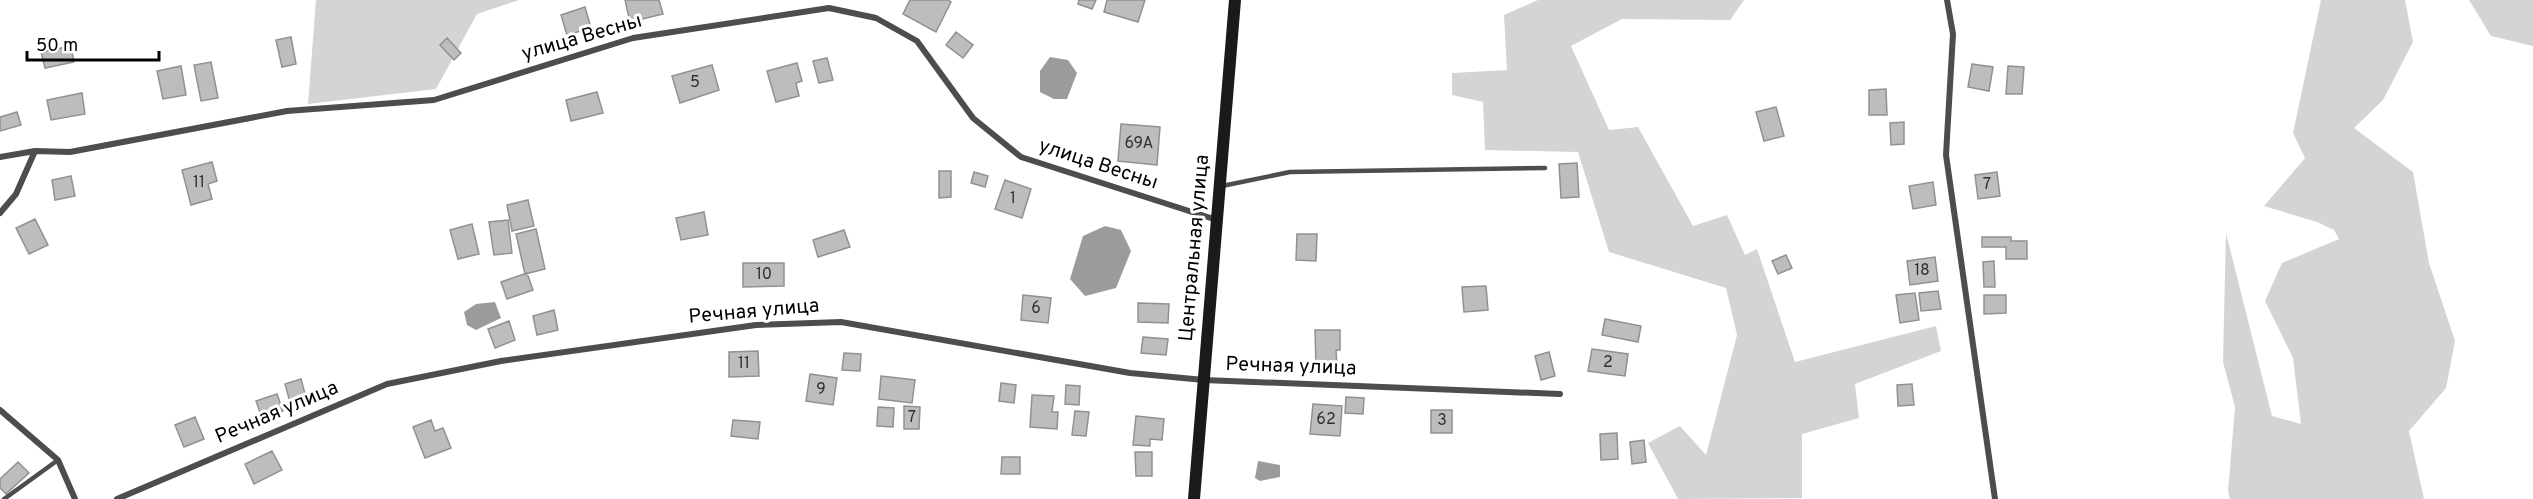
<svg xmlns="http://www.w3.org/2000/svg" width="2533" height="499" font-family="Overpass,sans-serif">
<rect width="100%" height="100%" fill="#fff"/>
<!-- green -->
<path fill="#d4d4d4" d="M316 0H519L477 14 436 89 308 104Z
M1538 0H1744L1730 20 1622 19 1571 46 1609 130 1638 127 1693 226 1727 215 1745 255 1757 249 1795 362 1936 326 1941 351 1855 384 1859 418 1802 434V498L1678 499 1648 443 1680 426 1706 455 1737 335 1726 288 1609 252 1578 152 1485 150 1483 102 1452 95V73L1507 70 1504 15Z
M2321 0H2405L2413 42 2383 100 2354 128 2413 172 2429 263 2455 341 2446 388 2409 431 2424 499H2230L2228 491 2235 407 2223 362 2226 233 2272 416 2301 424 2293 358 2265 301 2282 263 2339 239 2334 230 2317 222 2264 206 2305 158 2293 133Z
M2469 0H2533V46L2491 36Z"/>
<!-- water -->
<path fill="#9b9b9b" d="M1050 57 1068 60 1077 73 1067 99H1054L1040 92V71Z
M1105 226 1121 230 1131 251 1116 288 1085 296 1070 279 1083 236Z
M495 302 501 318 476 330 467 325 464 312 476 304Z
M1258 461 1280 465V477L1260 481 1255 478Z"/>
<!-- building -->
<path fill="#bdbdbd" stroke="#919191" stroke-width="1.5" d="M625 0H659L663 14 630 22Z
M910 0H948L951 2 936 32 903 14Z
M1079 0H1096L1092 9 1078 4Z
M1107 0H1145L1138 22 1104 12Z
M585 7 591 28 567 35 561 15Z
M956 32 973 45 963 58 946 45Z
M291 37 296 64 282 67 276 40Z
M447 38 461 53 454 60 440 45Z
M71 46 74 62 45 68 41 52Z
M827 58 833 80 819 83 813 61Z
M211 62 218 98 201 101 194 65Z
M797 63 802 81 796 83 799 96 776 102 767 71Z
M1972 64 1993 67 1989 91 1968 87Z
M712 65 719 90 680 103 672 76Z
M181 66 186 95 163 99 157 71Z
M2008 66 2024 67 2022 94H2006Z
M1886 89 1887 115H1869V90Z
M597 92 603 113 571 121 566 100Z
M82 93 85 114 51 120 47 100Z
M1776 107 1784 136 1764 141 1756 112Z
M17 112 21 125 0 131V117Z
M1904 122V144L1891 145 1890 123Z
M1121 124 1160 127 1157 165 1118 161Z
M212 162 217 181 208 184 212 199 191 205 182 170Z
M1577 163 1579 197 1561 198 1559 164Z
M939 171H951V197L939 198Z
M974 172 988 176 985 187 971 183Z
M1997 172 2000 196 1978 199 1975 175Z
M71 176 75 196 55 200 52 180Z
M1005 180 1031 189 1022 218 995 209Z
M1933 182 1936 205 1913 209 1909 186Z
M528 200 534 226 512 231 507 205Z
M704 212 708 235 681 240 676 218Z
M35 219 48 245 29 254 16 228Z
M508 220 512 253 494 255 489 222Z
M472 224 479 254 458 259 450 230Z
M536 229 545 269 525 274 516 234Z
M844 230 850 247 818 257 813 240Z
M1297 234H1317L1316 261 1296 260Z
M1982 237H2011V241H2027V259H2006V247H1982Z
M1786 255 1792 268 1778 274 1772 261Z
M1935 257 1938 281 1910 285 1907 261Z
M1994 261 1995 287H1984L1983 262Z
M743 263H784V286L743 287Z
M527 273 533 290 507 299 501 282Z
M1486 286 1488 310 1464 312 1462 287Z
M1938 291 1941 309 1921 311 1919 293Z
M1915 293 1919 320 1900 323 1896 295Z
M1023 295 1051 298 1048 323 1021 320Z
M1984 295H2006V313L1984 314Z
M1138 303 1169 304 1168 323 1138 322Z
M554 310 558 330 537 335 533 316Z
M1605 319 1641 326 1638 342 1602 335Z
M509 321 515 340 495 348 488 329Z
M1315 330H1340V350H1336L1337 366H1316Z
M1143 337 1168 339 1166 355 1141 353Z
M1592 349 1628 354 1625 376 1588 371Z
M758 351 759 376 729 377V352Z
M1549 352 1555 376 1541 380 1535 356Z
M844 353 861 354 860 371 842 370Z
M810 374 837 378 833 405 806 401Z
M881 376 915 380 912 403 879 399Z
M301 379 308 405 292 409 285 384Z
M1001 383 1016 385 1014 403 999 401Z
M1912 384 1914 405 1898 406 1897 385Z
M1066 385 1080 386 1079 405 1065 404Z
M277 394 283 411 262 418 256 401Z
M1032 395 1054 396 1052 412H1058L1057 429 1030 427Z
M1346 397 1364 398 1363 414 1345 413Z
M1313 404 1342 406 1340 436 1310 434Z
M904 406 920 407 919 429H904Z
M878 407 894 408 893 427 877 426Z
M1431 410H1452V433H1431Z
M1075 411 1089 412 1086 436 1072 435Z
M1136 416 1164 419 1162 440 1150 439V446L1133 445Z
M195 417 204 439 184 447 175 425Z
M431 420 435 431 443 428 451 448 425 458 413 427Z
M733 420 760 422 758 439 731 436Z
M1617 433 1618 459 1601 460 1600 434Z
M1644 440 1646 462 1632 464 1630 442Z
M272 451 282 470 254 484 245 464Z
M1135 452H1152V476H1136Z
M1002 457H1020V474H1001Z
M18 462 29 473 6 494 0 488V479Z"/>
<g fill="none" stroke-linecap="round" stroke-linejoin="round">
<!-- lane -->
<path stroke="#4d4d4d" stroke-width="4.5" d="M1222 186 1290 172 1545 168
M4 499 58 460"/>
<!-- street -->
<path stroke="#4d4d4d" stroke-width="6" d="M1947 0 1953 34 1946 155 1995 499
M0 157 35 151 70 152 287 111 434 100 633 38 829 8 876 18 917 41 973 118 1021 157 1217 220
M0 213 16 194 35 151
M0 410 58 460 75 499
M117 499 387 384 501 361 756 325 841 322 1130 373 1204 380 1560 394"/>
<!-- secondary -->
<path stroke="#1a1a1a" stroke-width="12" d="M1194 499 1235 0"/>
</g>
<g text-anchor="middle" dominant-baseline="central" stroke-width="6" stroke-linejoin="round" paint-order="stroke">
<!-- number labels -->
<g font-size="16" fill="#2f2f2f">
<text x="695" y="83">5</text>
<text x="1139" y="144">69А</text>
<text x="199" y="183">11</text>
<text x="1987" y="185">7</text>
<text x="1013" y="199">1</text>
<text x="1922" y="271">18</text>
<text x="764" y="275">10</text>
<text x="1036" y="309">6</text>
<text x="1608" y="363">2</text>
<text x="744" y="364">11</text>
<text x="821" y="390">9</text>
<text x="912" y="418">7</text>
<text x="1326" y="420">62</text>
<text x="1442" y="421">3</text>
</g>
<!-- street labels -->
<g font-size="20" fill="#000" stroke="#fff">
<text transform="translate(582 38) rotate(-16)">улица Весны</text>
<text transform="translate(1098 165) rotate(18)">улица Весны</text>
<text transform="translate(1195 248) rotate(-85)">Центральная улица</text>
<text transform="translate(754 312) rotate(-5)">Речная улица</text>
<text transform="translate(1291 367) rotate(2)">Речная улица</text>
<text transform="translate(277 413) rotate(-23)">Речная улица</text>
</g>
</g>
<!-- scale -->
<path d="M27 51v9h132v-9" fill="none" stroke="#000000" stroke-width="3"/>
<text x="36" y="51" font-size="18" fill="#000000" stroke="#ffffff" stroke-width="4.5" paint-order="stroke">50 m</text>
</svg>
